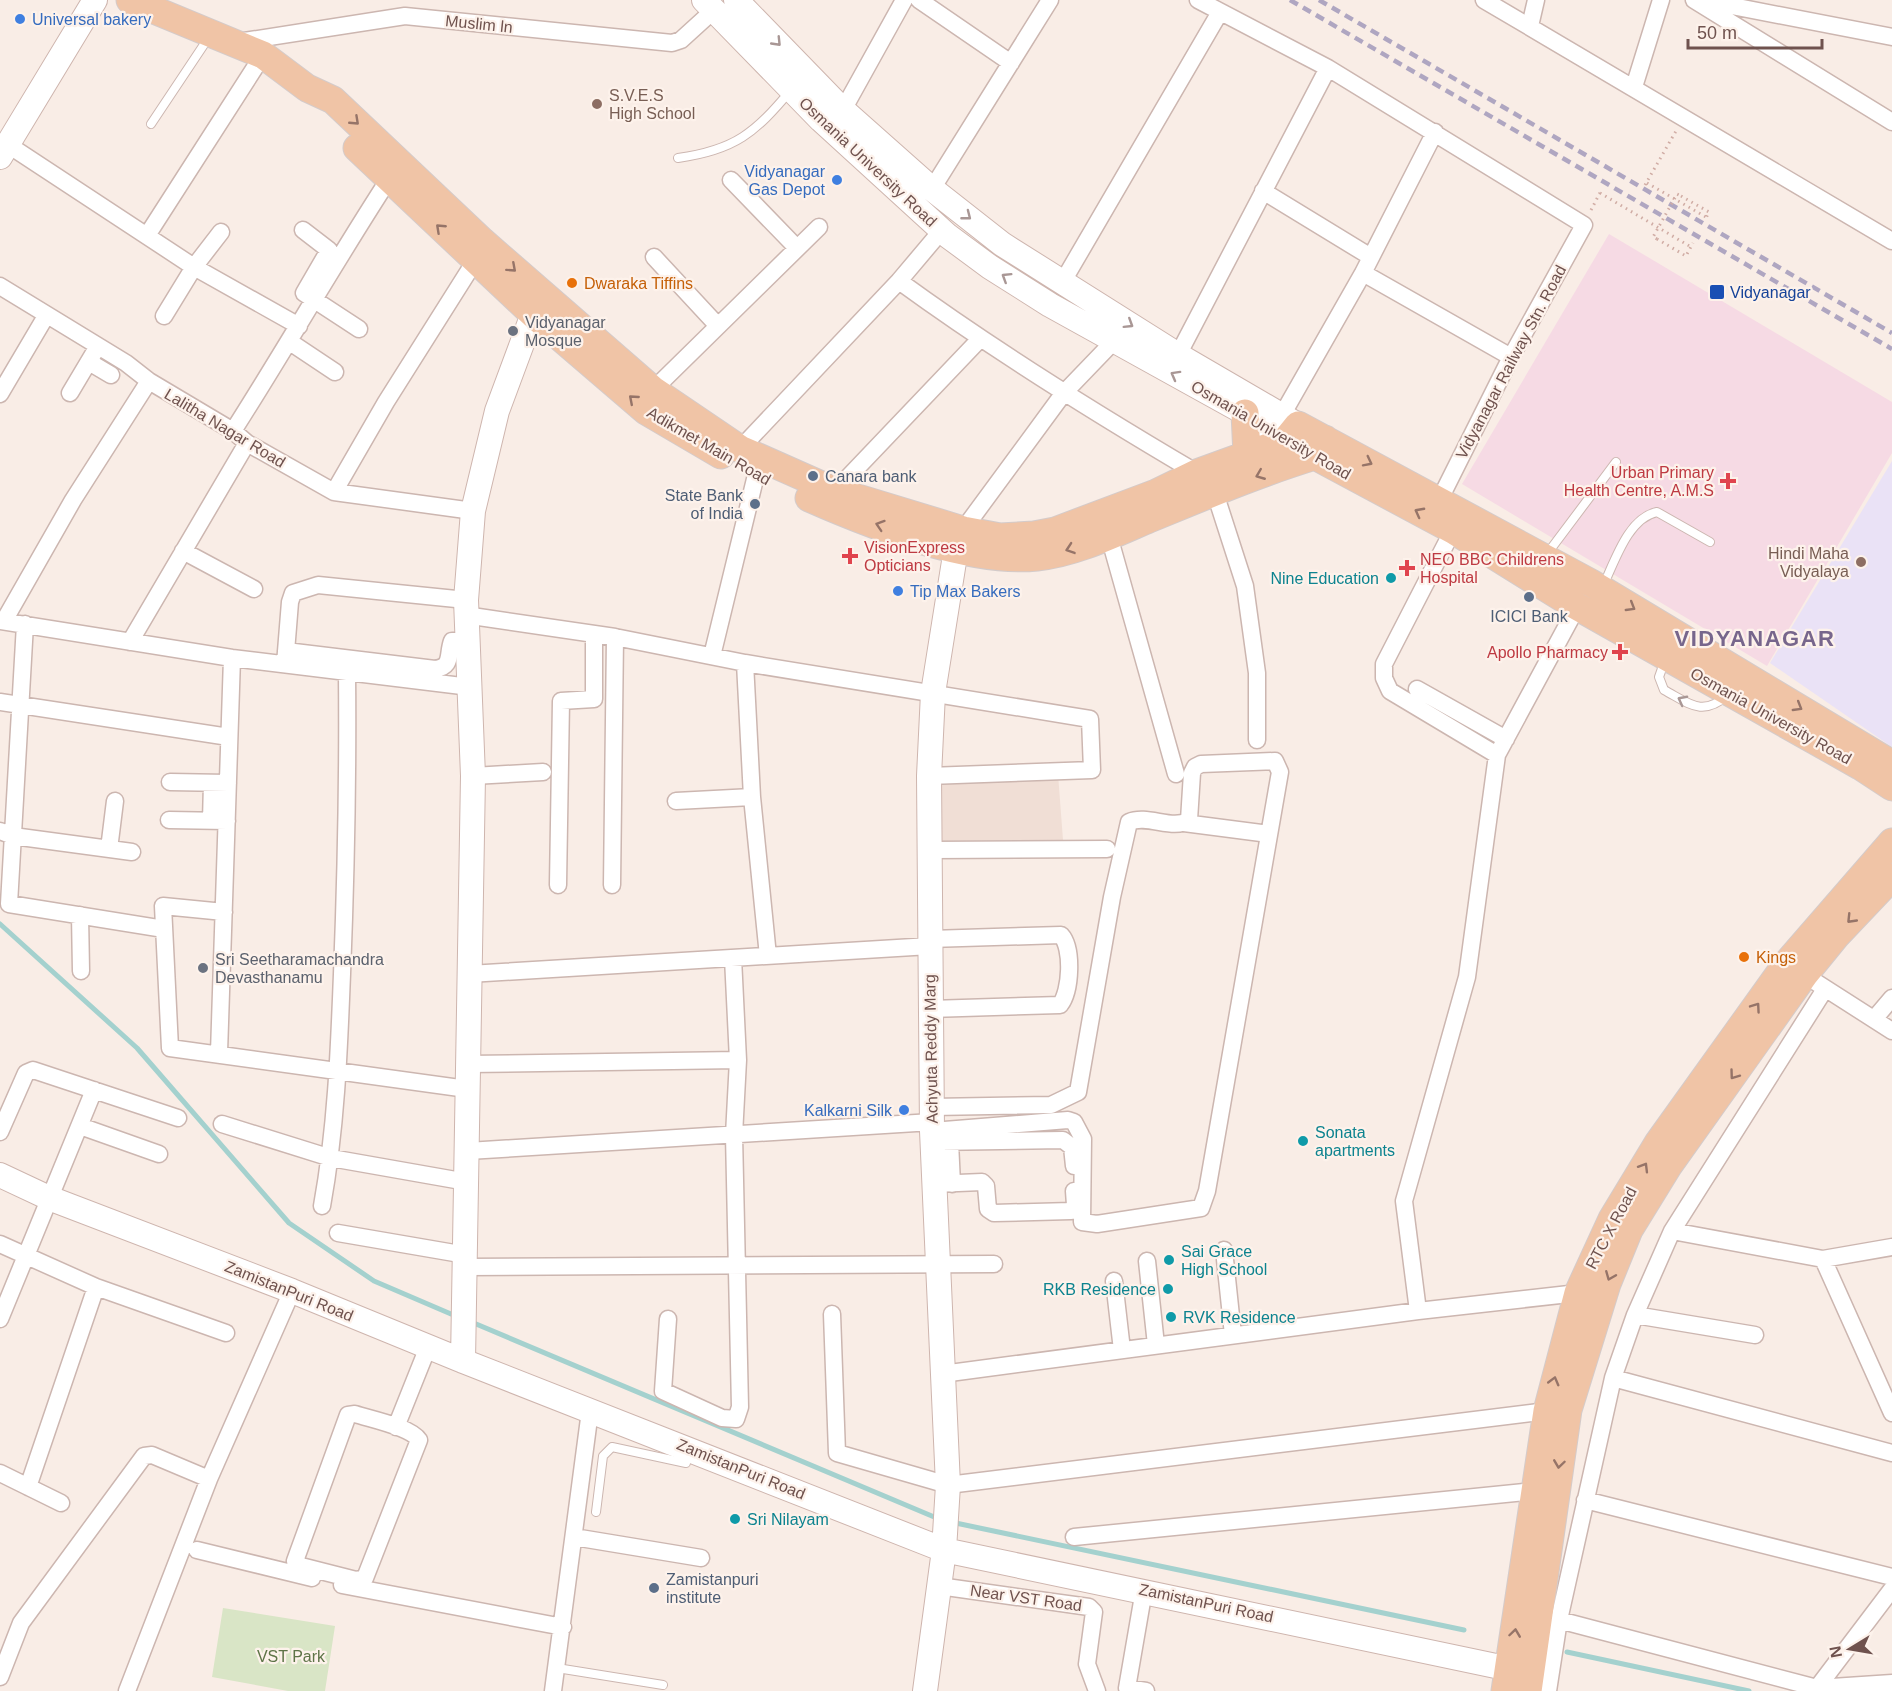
<svg xmlns="http://www.w3.org/2000/svg" width="1892" height="1691" font-family="Helvetica,sans-serif">
<rect width="100%" height="100%" fill="#f9ede6"/>
<!-- residential -->
<path fill="#f0ded5" d="M1058 774 1063 840 938 841 935 781Z"/>
<!-- education -->
<path fill="#eae2f6" d="M1892 461V747L1770 663Z"/>
<!-- medical -->
<path fill="#f6dae4" d="M1609 234 1892 402V453L1767 666 1462 484Z"/>
<!-- green -->
<path fill="#d9e5c6" d="M223 1608 335 1626 325 1691H288L212 1677Z"/>
<g fill="none" stroke-linecap="round" stroke-linejoin="round">
<!-- stream -->
<path stroke="#a4d1ce" stroke-width="5" d="M0 924 137 1048 289 1223 374 1281 458 1317
M469 1321 939 1519
M951 1522 1464 1630
M1567 1652 1749 1691"/>
<defs>
<path id="lane" d="M151 124 209 37
M678 158C735 150 755 133 791 90
M1547 554 1616 462
M1603 586C1615 561 1628 518 1657 512L1710 542
M1665 660 1659 677 1664 690C1690 704 1702 717 1728 695
M596 1512 603 1456 612 1447 686 1463
M557 1668 663 1685"/>
<path id="street" d="M919 0 1011 63
M1198 0 1328 68 1584 225 1511 357 1440 499
M1484 0 1892 241
M1694 0 1892 122
M1701 0 1892 37
M1530 26 1536 0
M238 42 405 16 672 43 681 40 714 10
M1634 87 1661 0
M843 110 904 0
M7 144 194 267 299 326
M731 180 796 247
M932 189 1050 0
M1263 191 1371 257
M303 230 329 250 304 293 359 329
M148 234 263 55
M654 257 718 326
M1363 273 1511 357
M899 281C995 351 1095 413 1197 473
M1062 283 1220 12
M0 286 126 363 149 381 233 431 247 443 334 492 473 511
M164 316 194 267 221 232
M290 342 335 372
M1178 355 1328 68
M89 362 111 375
M653 390 819 227
M70 393 98 346
M0 394 46 316
M1277 424 1363 273 1435 132
M233 431C286 348 335 262 389 179
M740 449 899 281 942 230
M835 491 979 340
M334 492 386 402 475 261
M1215 493 1245 586 1257 673V740
M963 530 1063 394 1114 341
M1453 530 1384 664V678L1390 691 1497 755
M1109 536 1176 774
M183 551 254 589
M465 615 615 637 745 663 1090 719 1092 770 929 776
M0 621 232 658 470 687
M4 621 73 500 149 381
M25 624 9 904 164 929
M130 642 247 443
M286 651 435 669C453 667 447 654 452 641H468
M712 656 756 475
M745 663 752 797 768 956
M285 664 290 602 293 593 318 585 466 600
M1417 689 1506 739
M0 702 229 737
M473 776 543 772
M170 782 228 783
M676 801 752 797
M169 820 227 821
M211 821 212 783
M1184 823 1269 834
M0 831 13 836 132 852
M109 849 115 801
M932 850 1107 849
M558 885 561 701 594 699V634
M612 885 615 637
M224 912 163 906 170 1048 467 1089
M80 915 81 971
M930 939 1061 935C1073 948 1071 991 1060 1005L930 1009
M469 974 930 946
M1817 983 1892 1031
M1875 1018 1892 998
M219 1053 232 658
M468 1064 738 1060
M932 1107 1051 1105 1078 1092 1112 897 1129 822C1148 814 1173 831 1189 820L1192 773 1195 767 1201 764 1275 761 1280 772 1207 1191 1201 1208 1097 1224 1082 1222 1083 1139 1074 1122 1068 1120 932 1131
M222 1124 331 1158 467 1182
M80 1126 159 1154
M0 1132 26 1073 33 1070 178 1118
M932 1142 1063 1140 1072 1147 1074 1166
M950 1142 952 1184
M468 1151 932 1122
M934 1184 982 1182 986 1186 988 1209 994 1213 1071 1211 1075 1205 1074 1191
M322 1206C336 1129 339 1052 342 974 346 873 348 773 347 672
M1672 1231 1823 1259 1892 1247
M338 1233 466 1255
M0 1244 96 1287 226 1333
M1224 1250 1233 1335
M1823 1259 1892 1413
M1147 1261 1156 1345
M466 1267 994 1264
M1114 1281 1122 1350
M1418 1311 1404 1201 1467 977 1497 755 1577 607
M832 1314 837 1453 948 1485 1547 1411
M1635 1315 1755 1335
M0 1319 94 1090
M668 1319 663 1391 722 1418 736 1419 740 1407 734 1135 738 1060 733 958
M942 1374 1418 1311 1578 1293
M1613 1378 1892 1453
M355 1414C370 1419 411 1427 419 1440L365 1578 356 1580 301 1566 295 1561 348 1415Z
M396 1427 428 1347
M0 1473 61 1503
M28 1487 96 1287
M1585 1500 1892 1577
M574 1537 701 1558
M1074 1537 1535 1491
M197 1550 312 1578
M342 1585 563 1627
M939 1586 1089 1607 1094 1612 1087 1664 1097 1691
M1144 1590 1127 1688 1146 1691
M1559 1620 1817 1688 1892 1683
M0 1677 21 1623 144 1456 152 1455 209 1479
M1817 1688 1892 1589
M127 1691 209 1479 292 1291
M553 1691 590 1411
M1548 1691 1559 1620 1613 1378 1635 1315 1672 1231 1825 989"/>
<path id="secondary" d="M704 0 821 120 948 236 990 267 1050 305 1245 413 1300 448
M736 0 843 110 932 189 1002 244 1178 355 1298 425
M0 157 95 0
M0 1175 49 1198 292 1291 463 1361 944 1550 1510 1669
M463 1361 473 776 466 600 473 511 497 411 533 314
M925 1691 944 1550 948 1485 932 1131 929 776 933 693 956 549"/>
<path id="primary" d="M130 0 263 55 307 88 333 100 482 241 653 390 740 449 835 491 963 530 1000 537 1034 535 1055 531 1156 493 1197 473 1285 441 1298 425 1591 583 1892 764
M357 148 533 314 646 411 721 455
M1245 413 1247 455
M1315 456 1453 530 1564 599 1860 766 1892 787
M809 498C870 525 970 564 1037 557 1075 553 1114 534 1149 519 1203 497 1259 473 1315 456L1325 439
M1505 1691 1547 1411 1578 1293 1612 1219 1658 1143 1787 963 1892 842
M1528 1691 1568 1410 1607 1284 1629 1230 1669 1165 1805 974 1836 936 1892 877"/>
</defs>
<!-- lane casing -->
<use href="#lane" stroke="#ccb6b0" stroke-width="10"/>
<!-- street casing -->
<use href="#street" stroke="#ccb6b0" stroke-width="19"/>
<!-- secondary casing -->
<use href="#secondary" stroke="#ceb5ae" stroke-width="26"/>
<!-- primary casing -->
<use href="#primary" stroke="#d4cbca" stroke-width="29"/>
<!-- path -->
<path stroke="#d0aca4" stroke-width="3" stroke-dasharray="1.5 4.5" stroke-linecap="butt" d="M1647 183 1706 217
M1645 185 1676 131
M1600 193 1691 247
M1681 196 1709 212 1705 220
M1591 210 1602 189
M1657 239 1686 256 1693 243"/>
<!-- lane -->
<use href="#lane" stroke="#fff" stroke-width="8"/>
<!-- street -->
<use href="#street" stroke="#fff" stroke-width="16"/>
<!-- secondary -->
<use href="#secondary" stroke="#fff" stroke-width="24"/>
<!-- primary -->
<use href="#primary" stroke="#f0c4a6" stroke-width="27"/>
<!-- rail -->
<path stroke="#afa6c1" stroke-width="4.5" stroke-dasharray="9 6" stroke-linecap="butt" d="M1290 0 1892 349
M1319 0 1892 333"/>
<!-- path-bridge -->
<path stroke="#d0aca4" stroke-width="3" stroke-dasharray="1.5 4.5" stroke-linecap="butt" d="M1657 239 1653 237 1677 194 1681 196"/>
</g>
<!-- one-way arrows -->
<defs><path id="oneway-chevron" d="M-2-3.5L2.5 0L-2 3.5" fill="none" stroke-width="1.6" stroke-linecap="round" stroke-linejoin="round" transform="scale(1.5)"/></defs>
<g stroke="#a99795">
<use href="#oneway-chevron" transform="translate(777 42) rotate(46)"/>
<use href="#oneway-chevron" transform="translate(967 216) rotate(38)"/>
<use href="#oneway-chevron" transform="translate(1006 277) rotate(-148)"/>
<use href="#oneway-chevron" transform="translate(1129 324) rotate(32)"/>
<use href="#oneway-chevron" transform="translate(1175 375) rotate(-151)"/>
<use href="#oneway-chevron" transform="translate(1682 700) rotate(-152)"/>
</g>
<g stroke="#967468">
<use href="#oneway-chevron" transform="translate(355 121) rotate(43)"/>
<use href="#oneway-chevron" transform="translate(440 228) rotate(-137)"/>
<use href="#oneway-chevron" transform="translate(512 268) rotate(42)"/>
<use href="#oneway-chevron" transform="translate(633 399) rotate(-139)"/>
<use href="#oneway-chevron" transform="translate(1368 462) rotate(27)"/>
<use href="#oneway-chevron" transform="translate(1260 475) rotate(158)"/>
<use href="#oneway-chevron" transform="translate(1419 512) rotate(-152)"/>
<use href="#oneway-chevron" transform="translate(880 525) rotate(-162)"/>
<use href="#oneway-chevron" transform="translate(1070 549) rotate(161)"/>
<use href="#oneway-chevron" transform="translate(1631 607) rotate(31)"/>
<use href="#oneway-chevron" transform="translate(1798 707) rotate(31)"/>
<use href="#oneway-chevron" transform="translate(1851 919) rotate(134)"/>
<use href="#oneway-chevron" transform="translate(1756 1007) rotate(-55)"/>
<use href="#oneway-chevron" transform="translate(1734 1075) rotate(126)"/>
<use href="#oneway-chevron" transform="translate(1644 1167) rotate(-59)"/>
<use href="#oneway-chevron" transform="translate(1610 1276) rotate(112)"/>
<use href="#oneway-chevron" transform="translate(1554 1381) rotate(-75)"/>
<use href="#oneway-chevron" transform="translate(1559 1464) rotate(98)"/>
<use href="#oneway-chevron" transform="translate(1515 1633) rotate(-82)"/>
</g>
<!-- markers -->
<g fill="#3f7fe0" stroke="#fdf2eb" stroke-width="2">
<circle cx="20" cy="19" r="6"/>
<circle cx="837" cy="180" r="6"/>
<circle cx="898" cy="591" r="6"/>
<circle cx="904" cy="1110" r="6"/>
</g>
<g fill="#8d6e63" stroke="#fdf2eb" stroke-width="2">
<circle cx="597" cy="104" r="6"/>
<circle cx="1861" cy="562" r="6"/>
</g>
<g fill="#e8710a" stroke="#fdf2eb" stroke-width="2">
<circle cx="572" cy="283" r="6"/>
<circle cx="1744" cy="957" r="6"/>
</g>
<rect fill="#1a4fb4" stroke="#fdf2eb" stroke-width="2" x="1709" y="284" width="16" height="16" rx="3"/>
<g fill="#6b7280" stroke="#fdf2eb" stroke-width="2">
<circle cx="513" cy="331" r="6"/>
<circle cx="203" cy="968" r="6"/>
</g>
<g fill="#5c6f8a" stroke="#fdf2eb" stroke-width="2">
<circle cx="813" cy="476" r="6"/>
<circle cx="755" cy="504" r="6"/>
<circle cx="1529" cy="597" r="6"/>
<circle cx="654" cy="1588" r="6"/>
</g>
<g fill="#e0444e" stroke="#fdf2eb" stroke-width="2">
<path d="M1725 472h6v6h6v6h-6v6h-6v-6h-6v-6h6z"/>
<path d="M847 547h6v6h6v6h-6v6h-6v-6h-6v-6h6z"/>
<path d="M1404 559h6v6h6v6h-6v6h-6v-6h-6v-6h6z"/>
<path d="M1617 643h6v6h6v6h-6v6h-6v-6h-6v-6h6z"/>
</g>
<g fill="#0f9aa8" stroke="#fdf2eb" stroke-width="2">
<circle cx="1391" cy="578" r="6"/>
<circle cx="1303" cy="1141" r="6"/>
<circle cx="1169" cy="1260" r="6"/>
<circle cx="1168" cy="1289" r="6"/>
<circle cx="1171" cy="1317" r="6"/>
<circle cx="735" cy="1519" r="6"/>
</g>
<g text-anchor="middle" dominant-baseline="central" stroke-width="4.5" stroke-linejoin="round" paint-order="stroke">
<!-- shop labels -->
<g font-size="16" fill="#366cbe" stroke="#fdf2eb" text-anchor="start">
<text x="32" y="19">Universal bakery</text>
<text x="825" y="171" text-anchor="end">Vidyanagar<tspan x="825" dy="18">Gas Depot</tspan></text>
<text x="910" y="591">Tip Max Bakers</text>
<text x="892" y="1110" text-anchor="end">Kalkarni Silk</text>
</g>
<!-- street labels -->
<g font-size="16" fill="#6f524e" stroke="#fdf2eb">
<text transform="translate(479 24) rotate(6)">Muslim ln</text>
<text transform="translate(868 162) rotate(43)">Osmania University Road</text>
<text transform="translate(1511 362) rotate(-62)">Vidyanagar Railway Stn. Road</text>
<text transform="translate(225 428) rotate(31)">Lalitha Nagar Road</text>
<text transform="translate(1271 430) rotate(30)">Osmania University Road</text>
<text transform="translate(709 446) rotate(30)">Adikmet Main Road</text>
<text transform="translate(1771 716) rotate(29)">Osmania University Road</text>
<text transform="translate(931 1049) rotate(-91)">Achyuta Reddy Marg</text>
<text transform="translate(1611 1228) rotate(-62)">RTC X Road</text>
<text transform="translate(289 1291) rotate(22)">ZamistanPuri Road</text>
<text transform="translate(741 1469) rotate(22)">ZamistanPuri Road</text>
<text transform="translate(1026 1598) rotate(8)">Near VST Road</text>
<text transform="translate(1206 1603) rotate(12)">ZamistanPuri Road</text>
</g>
<!-- education labels -->
<g font-size="16" fill="#785e54" stroke="#fdf2eb" text-anchor="start">
<text x="609" y="95">S.V.E.S<tspan x="609" dy="18">High School</tspan></text>
<text x="1849" y="553" text-anchor="end">Hindi Maha<tspan x="1849" dy="18">Vidyalaya</tspan></text>
</g>
<!-- food labels -->
<g font-size="16" fill="#c56008" stroke="#fdf2eb" text-anchor="start">
<text x="584" y="283">Dwaraka Tiffins</text>
<text x="1756" y="957">Kings</text>
</g>
<!-- transit labels -->
<g font-size="16" fill="#164399" stroke="#fdf2eb" text-anchor="start">
<text x="1730" y="292">Vidyanagar</text>
</g>
<!-- worship labels -->
<g font-size="16" fill="#5b616d" stroke="#fdf2eb" text-anchor="start">
<text x="525" y="322">Vidyanagar<tspan x="525" dy="18">Mosque</tspan></text>
<text x="215" y="959">Sri Seetharamachandra<tspan x="215" dy="18">Devasthanamu</tspan></text>
</g>
<!-- health labels -->
<g font-size="16" fill="#be3a42" stroke="#fdf2eb" text-anchor="end">
<text x="1714" y="472">Urban Primary<tspan x="1714" dy="18">Health Centre, A.M.S</tspan></text>
<text x="864" y="547" text-anchor="start">VisionExpress<tspan x="864" dy="18">Opticians</tspan></text>
<text x="1420" y="559" text-anchor="start">NEO BBC Childrens<tspan x="1420" dy="18">Hospital</tspan></text>
<text x="1608" y="652">Apollo Pharmacy</text>
</g>
<!-- service labels -->
<g font-size="16" fill="#4e5e75" stroke="#fdf2eb" text-anchor="start">
<text x="825" y="476">Canara bank</text>
<text x="743" y="495" text-anchor="end">State Bank<tspan x="743" dy="18">of India</tspan></text>
<text x="1529" y="616" text-anchor="middle">ICICI Bank</text>
<text x="666" y="1579">Zamistanpuri<tspan x="666" dy="18">institute</tspan></text>
</g>
<!-- culture labels -->
<g font-size="16" fill="#0d838f" stroke="#fdf2eb" text-anchor="start">
<text x="1379" y="578" text-anchor="end">Nine Education</text>
<text x="1315" y="1132">Sonata<tspan x="1315" dy="18">apartments</tspan></text>
<text x="1181" y="1251">Sai Grace<tspan x="1181" dy="18">High School</tspan></text>
<text x="1156" y="1289" text-anchor="end">RKB Residence</text>
<text x="1183" y="1317">RVK Residence</text>
<text x="747" y="1519">Sri Nilayam</text>
</g>
<!-- park labels -->
<g font-size="16" fill="#5e7447" stroke="#fdf2eb">
<text x="291" y="1656">VST Park</text>
</g>
<!-- district labels -->
<g font-size="22" font-weight="bold" letter-spacing="1.5" fill="#77668c" stroke="#fdf2eb">
<text x="1755" y="638">VIDYANAGAR</text>
</g>
</g>
<!-- north arrow -->
<g transform="translate(1850 1649) rotate(259)" stroke="#fdf2eb" stroke-width="4.5" paint-order="stroke">
<path d="M0-4.5L10 22L0 15L-10 22Z" fill="#6f524e"/>
<text y="-9" font-size="16" font-weight="bold" text-anchor="middle" fill="#6f524e">N</text>
</g>
<!-- scale -->
<path d="M1688 39v9h134v-9" fill="none" stroke="#6f524e" stroke-width="3"/>
<text x="1697" y="39" font-size="18" fill="#6f524e" stroke="#fdf2eb" stroke-width="4.5" paint-order="stroke">50 m</text>
</svg>
